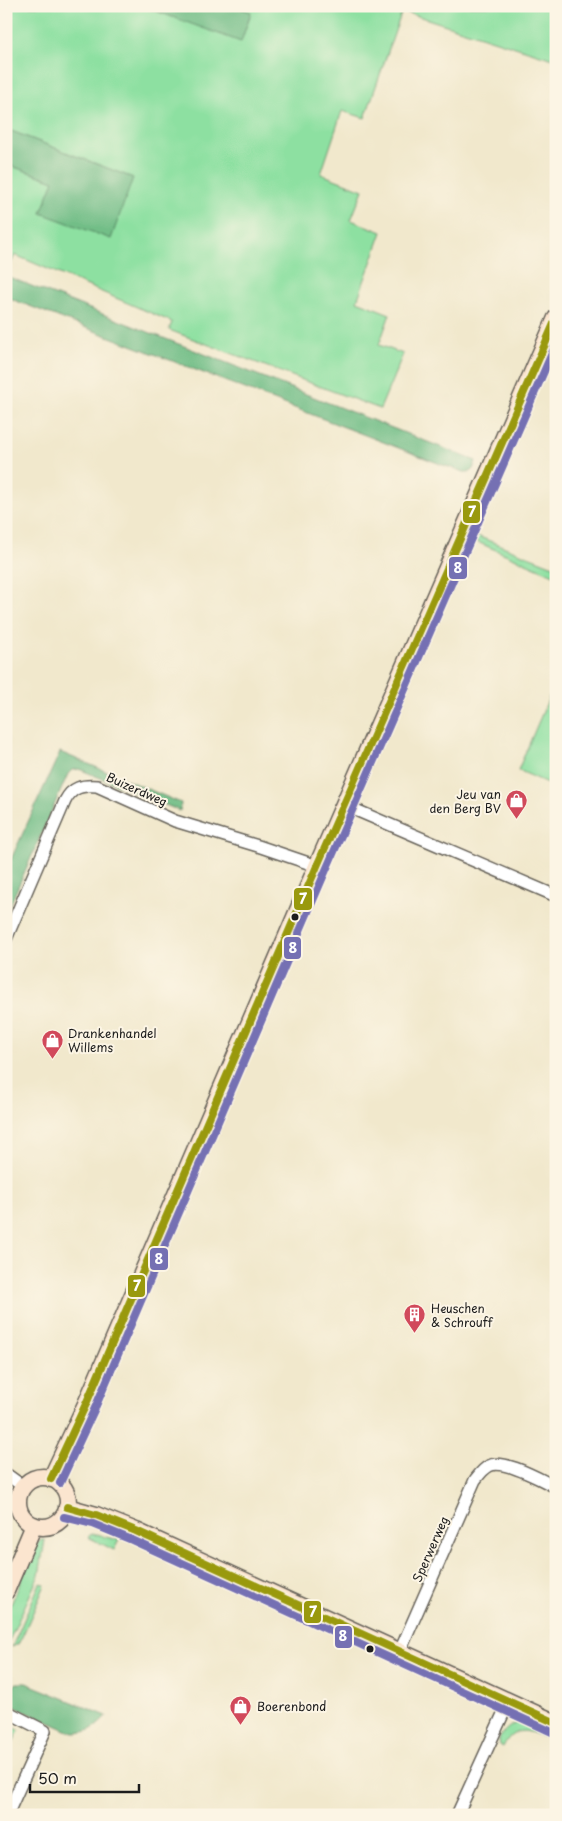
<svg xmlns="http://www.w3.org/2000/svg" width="562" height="1821" font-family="'Playpen Sans',sans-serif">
<rect width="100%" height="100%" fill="#fcf5e5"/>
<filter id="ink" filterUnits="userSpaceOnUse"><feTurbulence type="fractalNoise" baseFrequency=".02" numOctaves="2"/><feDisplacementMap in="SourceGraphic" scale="10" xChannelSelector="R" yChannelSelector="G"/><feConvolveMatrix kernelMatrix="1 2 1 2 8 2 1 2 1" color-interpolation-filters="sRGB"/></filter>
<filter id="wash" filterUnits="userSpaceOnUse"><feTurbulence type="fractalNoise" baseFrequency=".0096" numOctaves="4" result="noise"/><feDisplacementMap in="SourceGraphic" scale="20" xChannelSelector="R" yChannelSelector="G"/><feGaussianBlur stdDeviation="1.12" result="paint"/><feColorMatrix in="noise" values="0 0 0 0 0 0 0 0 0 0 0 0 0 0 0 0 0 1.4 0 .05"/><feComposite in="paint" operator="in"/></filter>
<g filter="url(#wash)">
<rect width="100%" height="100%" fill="#f1e8cc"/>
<!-- green -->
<path fill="#8de0a1" stroke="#547e5e" d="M6 6H142L241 41 251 13 235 6H556V60L402 11 365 118 342 111 321 174 363 190 351 220 382 232 357 301 390 314 379 345 403 354 380 409 169 330 172 322 15 255 9 268 6 267V164L54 181 41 213 133 178 6 129Z
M477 536 556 567V576L475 541Z
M556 681V787L518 770Z
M91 1534 119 1540 114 1550 88 1537Z
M41 1540H45L39 1575 7 1645 6 1616 37 1544Z
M40 1583 45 1585 21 1639 18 1644 12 1647Z
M521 1721 533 1723 542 1726 539 1732 541 1733 544 1728 556 1733V1743C536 1734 516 1720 503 1747L500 1745 499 1740C503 1730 511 1725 521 1721Z
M6 1725 19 1730 6 1757Z"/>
<!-- forest -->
<path fill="#72be87" stroke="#476d52" d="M142 6H234L251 12 241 42Z
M6 129 133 178 111 239 41 213 54 181 6 164Z
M6 276 476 461 473 469 470 472H464L443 465 6 297Z
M60 752 181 803 180 811 79 769 72 770 68 774 6 914V870Z
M17 1683H26L107 1716C97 1727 89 1733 73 1733L6 1703V1691Z"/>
</g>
<g filter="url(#ink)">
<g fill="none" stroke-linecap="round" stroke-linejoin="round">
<defs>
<path id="street" d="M344 805 556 896
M6 939 65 801C72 787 82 785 97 786L175 821 258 846 317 866
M6 1474 24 1487
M400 1651 475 1480C479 1475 483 1469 489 1466 503 1458 541 1480 556 1487
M6 1711 45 1731 7 1815
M457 1815 509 1701"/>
<path id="secondary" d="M18 1502a25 25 0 1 1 50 0a25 25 0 1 1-50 0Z
M51 1479 86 1404 317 866 556 318
M67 1507 96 1515 136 1531 556 1723
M6 1591 34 1525"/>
</defs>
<!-- street casing -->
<use href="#street" stroke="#67635a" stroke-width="14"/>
<!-- secondary casing -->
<use href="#secondary" stroke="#67635a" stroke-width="19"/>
<!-- street -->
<use href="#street" stroke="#fff" stroke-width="11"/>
<!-- secondary -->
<use href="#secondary" stroke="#fbe5cf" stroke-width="16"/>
<defs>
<path id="bus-1" d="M51 1479 86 1404 317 866 556 319
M67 1507 96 1515 136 1531 556 1723"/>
<path id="bus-2" d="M60 1483 95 1408 326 870 556 344
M64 1517 93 1524 132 1540 552 1732"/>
</defs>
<!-- bus-1 casing -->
<use href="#bus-1" stroke="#fcf5e5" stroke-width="11"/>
<!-- bus-2 casing -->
<use href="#bus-2" stroke="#fcf5e5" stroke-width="11"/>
<!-- bus-1 -->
<use href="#bus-1" stroke="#99990d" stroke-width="8"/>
<!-- bus-2 -->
<use href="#bus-2" stroke="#7570b3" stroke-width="8"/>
</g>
</g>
<!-- icons -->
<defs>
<symbol id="shop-pin" viewBox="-11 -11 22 30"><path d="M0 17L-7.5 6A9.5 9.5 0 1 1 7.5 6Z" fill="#d1495b" stroke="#fcf5e5"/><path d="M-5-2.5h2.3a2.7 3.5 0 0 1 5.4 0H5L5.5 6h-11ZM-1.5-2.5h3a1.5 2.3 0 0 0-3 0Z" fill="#fff"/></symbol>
<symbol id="building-pin" viewBox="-11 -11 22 30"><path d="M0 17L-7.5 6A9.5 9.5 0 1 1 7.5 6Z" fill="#d1495b" stroke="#fcf5e5"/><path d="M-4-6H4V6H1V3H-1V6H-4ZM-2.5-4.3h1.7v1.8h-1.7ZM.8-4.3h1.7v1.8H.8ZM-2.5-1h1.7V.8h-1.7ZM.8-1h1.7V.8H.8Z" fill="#fff"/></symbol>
</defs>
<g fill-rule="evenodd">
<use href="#shop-pin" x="504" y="788" width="25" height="34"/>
<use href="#shop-pin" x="40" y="1028" width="25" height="34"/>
<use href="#building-pin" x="402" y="1302" width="25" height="34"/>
<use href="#shop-pin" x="228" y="1694" width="25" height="34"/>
</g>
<!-- markers -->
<g fill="#1c1c1c" stroke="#fcf5e5" stroke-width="2">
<circle cx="295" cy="917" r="4.5"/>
<circle cx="370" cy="1649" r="4.5"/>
</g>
<g text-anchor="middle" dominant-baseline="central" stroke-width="4" stroke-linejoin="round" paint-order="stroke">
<!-- street labels -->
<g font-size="12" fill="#1c1c1c" stroke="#fcf5e5">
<text transform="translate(137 789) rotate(24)">Buizerdweg</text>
<text transform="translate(430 1549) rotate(-66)">Sperwerweg</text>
</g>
<!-- poi labels -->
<g font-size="12" fill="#1c1c1c" stroke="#fcf5e5" text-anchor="start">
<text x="501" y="794" text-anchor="end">Jeu van<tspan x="501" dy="14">den Berg BV</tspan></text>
<text x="68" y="1033">Drankenhandel<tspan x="68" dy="14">Willems</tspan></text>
<text x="431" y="1308">Heuschen<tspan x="431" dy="14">&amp; Schrouff</tspan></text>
<text x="257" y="1706">Boerenbond</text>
</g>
</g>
<g stroke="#fcf5e5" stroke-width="2">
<rect x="462" y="500" width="19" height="24" rx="5" fill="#99990d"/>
<rect x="448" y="556" width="20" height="24" rx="5" fill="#7570b3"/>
<rect x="293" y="887" width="20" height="24" rx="5" fill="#99990d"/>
<rect x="283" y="936" width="19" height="24" rx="5" fill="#7570b3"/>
<rect x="149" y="1247" width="20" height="24" rx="5" fill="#7570b3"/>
<rect x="127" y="1274" width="19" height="24" rx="5" fill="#99990d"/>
<rect x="303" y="1600" width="19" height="24" rx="5" fill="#99990d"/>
<rect x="334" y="1625" width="19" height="24" rx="5" fill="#7570b3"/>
</g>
<g font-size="14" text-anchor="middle" font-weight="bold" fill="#fff">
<text x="472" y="517">7</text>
<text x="458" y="573">8</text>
<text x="303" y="904">7</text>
<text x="293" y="953">8</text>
<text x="159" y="1264">8</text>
<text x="137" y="1291">7</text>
<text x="313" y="1617">7</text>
<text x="343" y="1641">8</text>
</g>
<!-- margin -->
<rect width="562" height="1821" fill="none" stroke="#fcf5e5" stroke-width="25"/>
<!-- scale -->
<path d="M30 1784v8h109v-8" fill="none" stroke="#1c1c1c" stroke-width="2.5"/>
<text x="38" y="1784" font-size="15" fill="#1c1c1c" stroke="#fcf5e5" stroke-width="4" paint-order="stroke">50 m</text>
</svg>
